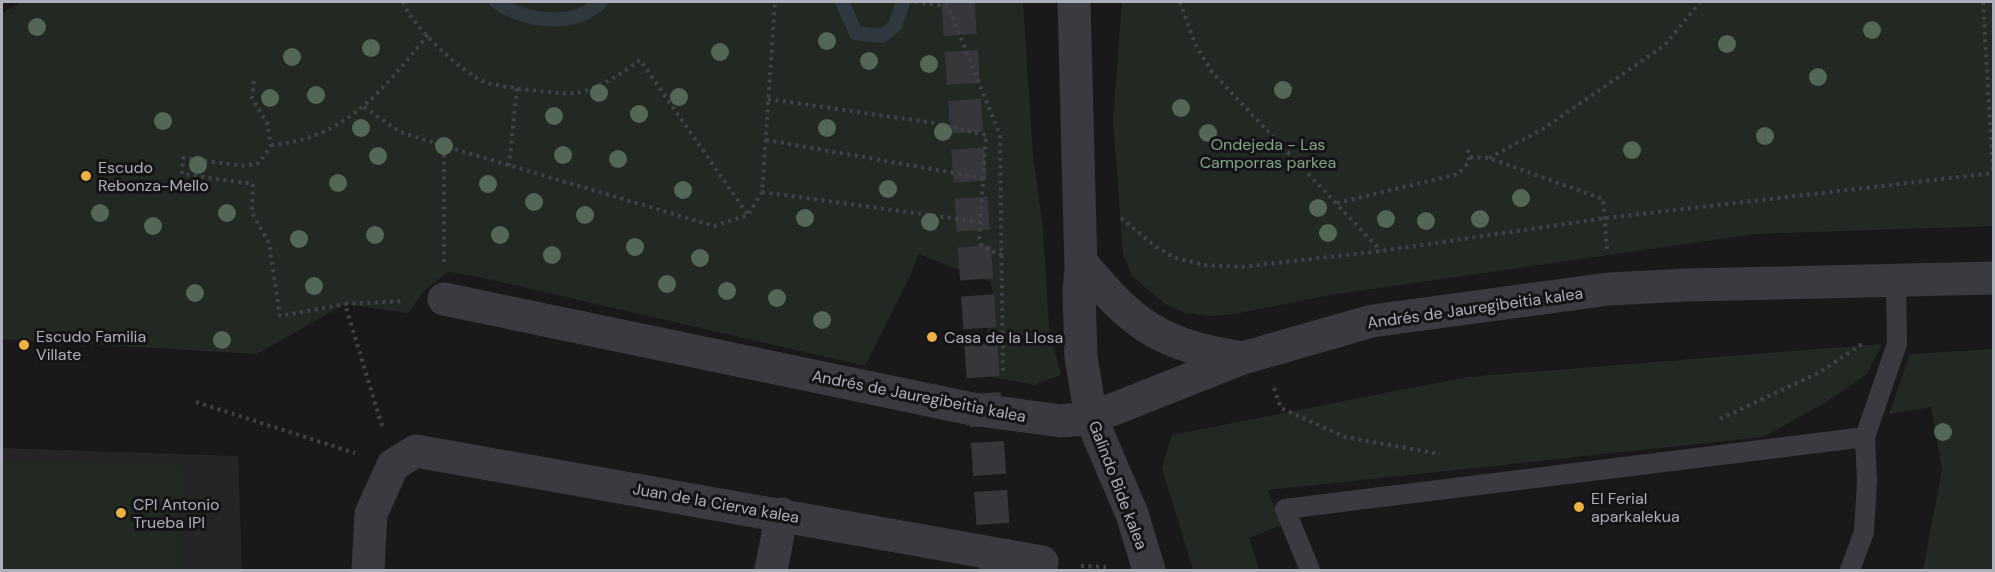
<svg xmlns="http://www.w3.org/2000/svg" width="1995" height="572" font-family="'DM Sans',sans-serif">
<rect width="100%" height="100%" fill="#19191b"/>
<!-- built -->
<path fill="#252528" d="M2 448 238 456 242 570H2Z"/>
<!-- green -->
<path fill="#212922" d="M22 2H1023L1033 155 1043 229 1049 328 1061 375 1034 385 992 377 974 368 995 308 991 282 918 254 910 276 865 366 479 277 448 272 425 290 408 313 345 304 257 354 2 339V13Z
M1122 2H1993V226L1756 234 1330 295 1234 314 1210 316 1185 313 1165 304 1132 276 1123 254 1113 119Z
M1882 344 1867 374 1828 401 1763 437 1268 490 1281 525 1249 538 1259 570H1193L1162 468 1172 435 1467 377Z
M1993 349V570H1923L1942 470 1931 407 1889 414 1910 354Z
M2 461 182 465 179 570H2Z"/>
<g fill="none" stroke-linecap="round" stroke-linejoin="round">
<!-- stream -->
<path stroke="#2f383f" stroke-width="14" d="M496 2C524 21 573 29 601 2
M842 2 856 33 882 36 895 26 903 2"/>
<!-- tertiary-tunnel -->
<path stroke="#36373b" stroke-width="33" stroke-dasharray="33 16" stroke-linecap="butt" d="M958 2 996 570"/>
<!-- path -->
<path stroke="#404247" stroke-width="4" stroke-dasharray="3 4.5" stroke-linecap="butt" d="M403 2C411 25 464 76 488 83 501 87 563 95 575 93 599 89 621 74 640 60L748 215
M915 2 948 6 1000 135 1003 373
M1180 2 1195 44 1212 72 1381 251
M1983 2 1993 173
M254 81 252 98 267 123 271 145 259 163 246 166 183 158 182 174 253 184 252 213 269 243 280 316 345 304
M768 99 934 123 986 135 979 238 982 247 1002 255
M364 107 400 132 444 146
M766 140 983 178
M271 145C346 139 383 89 428 35
M1470 157 1489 158 1603 199 1607 249
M1489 158 1543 129 1665 45 1700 2
M509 166 517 86
M762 192 980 222
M1337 203 1458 174 1469 162 1468 146
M1121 218 1155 246 1175 258 1205 265 1241 267 1381 251 1606 218 1994 173
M444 262V146L714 226 748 215 762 192 775 2
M1274 388 1281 408 1345 437 1440 454
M196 402 355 453
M1720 419 1820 372 1862 344
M382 426 345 304 405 301
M1081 566 1106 567"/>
<!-- service -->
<path stroke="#3a3b40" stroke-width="20" d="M1310 570 1285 509 1865 437
M1850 570 1864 532 1867 481 1865 437 1897 344 1896 280"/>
<!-- minor -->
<path stroke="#3a3b40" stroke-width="33" d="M1074 2 1081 269 1079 291 1081 357 1091 418 1132 514 1149 570
M1081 262C1134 326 1160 345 1243 358
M444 299 972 409 1061 421 1091 418 1243 358 1372 321 1609 289 1687 285 1994 278
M368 570 371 514 393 465 416 451 1042 562 1040 570
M771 570 782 514"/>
</g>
<!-- trees -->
<g fill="#546656">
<circle cx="37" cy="27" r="9"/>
<circle cx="1872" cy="30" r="9"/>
<circle cx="827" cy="41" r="9"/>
<circle cx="1727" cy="44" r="9"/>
<circle cx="371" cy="48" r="9"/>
<circle cx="720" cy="52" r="9"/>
<circle cx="292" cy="57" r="9"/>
<circle cx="869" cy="61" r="9"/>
<circle cx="929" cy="64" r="9"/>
<circle cx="1818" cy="77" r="9"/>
<circle cx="1283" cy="90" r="9"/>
<circle cx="599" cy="93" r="9"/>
<circle cx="316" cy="95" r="9"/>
<circle cx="679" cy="97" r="9"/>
<circle cx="270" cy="98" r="9"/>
<circle cx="1181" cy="108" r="9"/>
<circle cx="639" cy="114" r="9"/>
<circle cx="554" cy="116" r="9"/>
<circle cx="163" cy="121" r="9"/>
<circle cx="361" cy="128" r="9"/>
<circle cx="827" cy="128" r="9"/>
<circle cx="943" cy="132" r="9"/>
<circle cx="1208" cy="133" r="9"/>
<circle cx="1765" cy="136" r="9"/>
<circle cx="444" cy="146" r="9"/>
<circle cx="1632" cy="150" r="9"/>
<circle cx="563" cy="155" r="9"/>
<circle cx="378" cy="156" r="9"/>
<circle cx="618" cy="159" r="9"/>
<circle cx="198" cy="165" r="9"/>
<circle cx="338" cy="183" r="9"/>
<circle cx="488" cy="184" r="9"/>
<circle cx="888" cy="189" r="9"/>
<circle cx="683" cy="190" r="9"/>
<circle cx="1521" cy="198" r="9"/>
<circle cx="534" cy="202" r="9"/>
<circle cx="1318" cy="208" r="9"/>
<circle cx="100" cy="213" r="9"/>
<circle cx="227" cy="213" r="9"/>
<circle cx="585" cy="215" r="9"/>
<circle cx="805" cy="218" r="9"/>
<circle cx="1386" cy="219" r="9"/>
<circle cx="1480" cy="219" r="9"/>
<circle cx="1426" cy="221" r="9"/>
<circle cx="930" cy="222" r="9"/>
<circle cx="153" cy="226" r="9"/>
<circle cx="1328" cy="233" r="9"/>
<circle cx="375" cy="235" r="9"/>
<circle cx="500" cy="235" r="9"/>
<circle cx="299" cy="239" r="9"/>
<circle cx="635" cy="247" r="9"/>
<circle cx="552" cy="255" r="9"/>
<circle cx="700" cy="258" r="9"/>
<circle cx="667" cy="284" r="9"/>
<circle cx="314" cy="286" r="9"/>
<circle cx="727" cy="291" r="9"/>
<circle cx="195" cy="293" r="9"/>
<circle cx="777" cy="298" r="9"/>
<circle cx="822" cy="320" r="9"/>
<circle cx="222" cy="340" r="9"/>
<circle cx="1943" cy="432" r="9"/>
</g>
<!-- markers -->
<g fill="#ecb140" stroke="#141416" stroke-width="2">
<circle cx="86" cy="176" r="6"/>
<circle cx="932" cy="337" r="6"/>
<circle cx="24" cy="345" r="6"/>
<circle cx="1579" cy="507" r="6"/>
<circle cx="121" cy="513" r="6"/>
</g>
<g text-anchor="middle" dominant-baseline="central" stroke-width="6" stroke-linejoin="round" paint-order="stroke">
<!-- park labels -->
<g font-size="16" fill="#84a586" stroke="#141416">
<text x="1268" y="144">Ondejeda - Las<tspan x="1268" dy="18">Camporras parkea</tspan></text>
</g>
<!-- poi labels -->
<g font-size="16" fill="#acb0ba" stroke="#141416" text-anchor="start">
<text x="98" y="167">Escudo<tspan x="98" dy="18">Rebonza-Mello</tspan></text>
<text x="36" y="336">Escudo Familia<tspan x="36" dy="18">Villate</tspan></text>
<text x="944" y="337">Casa de la Llosa</text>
<text x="1591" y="498">El Ferial<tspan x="1591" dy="18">aparkalekua</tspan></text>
<text x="133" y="504">CPI Antonio<tspan x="133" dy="18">Trueba IPI</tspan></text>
</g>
<!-- street labels -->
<g font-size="16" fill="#acb0ba" stroke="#141416">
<text transform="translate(1475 308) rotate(-8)">Andrés de Jauregibeitia kalea</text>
<text transform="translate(919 396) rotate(11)">Andrés de Jauregibeitia kalea</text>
<text transform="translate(1118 485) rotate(69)">Galindo Bide kalea</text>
<text transform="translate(716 503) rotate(10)">Juan de la Cierva kalea</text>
</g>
</g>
<!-- border -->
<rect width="1995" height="572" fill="none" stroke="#acb0ba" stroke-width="6"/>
</svg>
